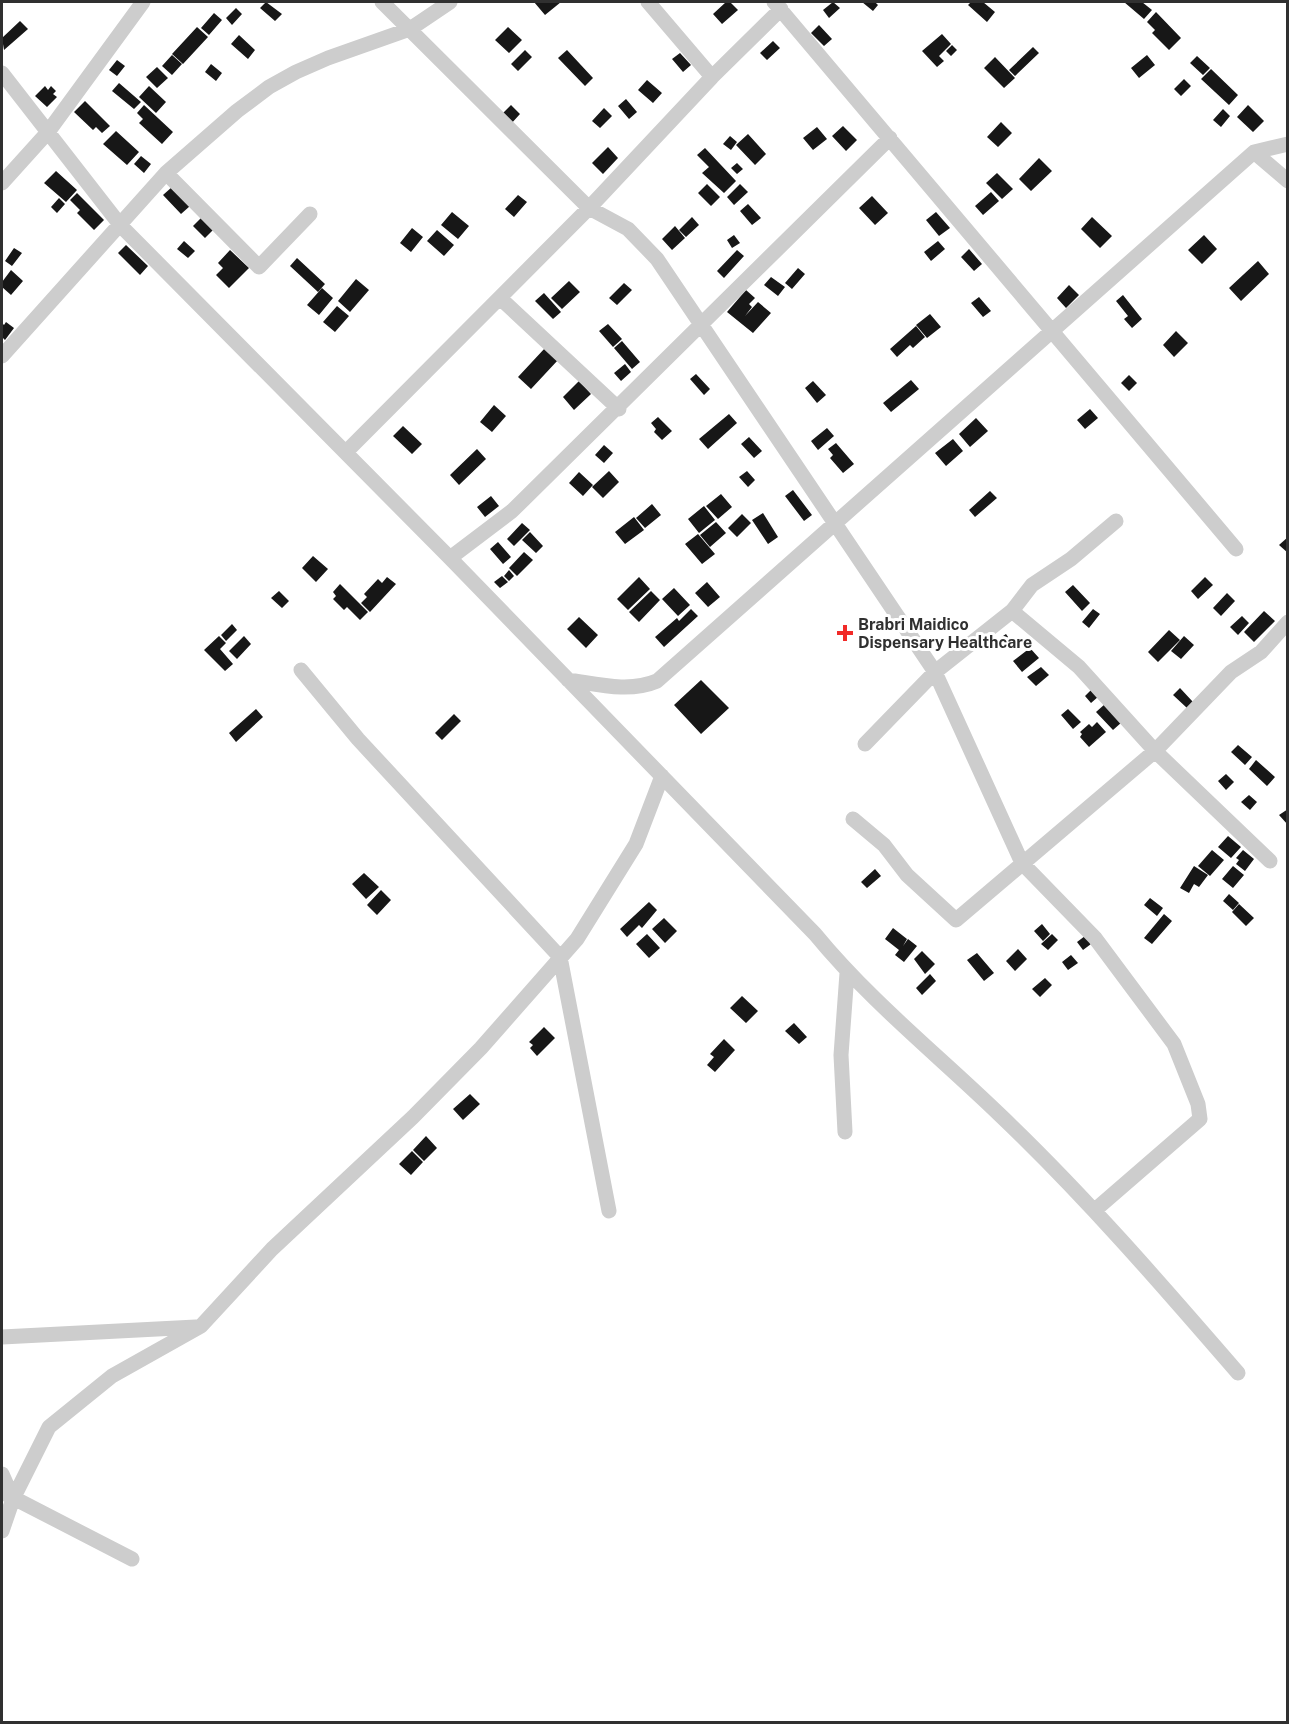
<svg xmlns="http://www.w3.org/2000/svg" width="1289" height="1724" font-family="'Public Sans',sans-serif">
<rect width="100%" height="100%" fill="#fff"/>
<!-- building -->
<path fill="#171717" d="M266 2 282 14 275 21 260 8Z
M534 2H561L545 15Z
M726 2H730L738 10 722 24 713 14Z
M833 2 840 8 829 18 823 10Z
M862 2H875L878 5 873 11Z
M971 2H983L995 12 987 22 968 5Z
M1124 2H1142L1152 10 1144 19Z
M236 8 242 14 232 25 226 18Z
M1156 12 1181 38 1169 50 1152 33 1155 30 1147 22Z
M214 13 222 20 209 35 201 28Z
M20 21 28 29 4 50 2 38Z
M819 25 832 39 824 46 811 33Z
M197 27 208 37 183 64 172 54Z
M508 27 522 40 509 53 495 40Z
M942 34 951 44 939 56 944 61 937 67 922 51Z
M239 35 255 50 248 59 231 44Z
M773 41 780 48 767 60 760 53Z
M952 45 957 50 951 56 946 51Z
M1033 47 1039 53 1015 76 1009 70Z
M525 50 532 57 518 71 511 64Z
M567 50 593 78 585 86 558 58Z
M680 53 691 65 683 72 672 59Z
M172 55 182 64 172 75 162 66Z
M1147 55 1155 65 1139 78 1131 68Z
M1197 56 1210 68 1203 75 1190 63Z
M995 57 1015 78 1004 88 984 68Z
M117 60 125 66 117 76 109 70Z
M211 64 222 73 216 81 205 72Z
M157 67 168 78 157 88 146 77Z
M1211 69 1238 95 1229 105 1201 79Z
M1184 79 1191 86 1181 96 1174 89Z
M647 80 662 93 653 103 638 90Z
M119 83 141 102 134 109 112 91Z
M45 86 48 90 51 86 56 91 53 94 57 97 47 107 35 96Z
M149 86 166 102 156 113 139 97Z
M626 99 637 112 629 119 618 106Z
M85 101 110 126 102 133 96 127 93 130 74 112Z
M144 105 173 132 162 144 139 123 143 119 137 113Z
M511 105 520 114 510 125 501 115Z
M1248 105 1264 121 1253 132 1237 117Z
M604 108 612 116 600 128 592 121Z
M1223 109 1230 116 1221 127 1213 120Z
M1001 122 1012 133 998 147 987 137Z
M843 126 857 140 846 151 832 136Z
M817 127 827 139 813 150 803 138Z
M116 131 139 152 127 165 103 144Z
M748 134 766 154 755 165 736 145Z
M730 136 737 142 731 150 723 144Z
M608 147 618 158 603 174 592 163Z
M705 148 736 181 724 193 702 173 709 167 697 155Z
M141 156 151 164 144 173 134 164Z
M1039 158 1052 171 1031 191 1019 179Z
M737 163 743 169 737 174 731 168Z
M56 171 77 190 66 202 44 183Z
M997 173 1013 189 1002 199 986 183Z
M707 184 720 197 711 206 698 193Z
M740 184 748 192 734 205 727 197Z
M172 187 190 206 181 214 163 195Z
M991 192 999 201 983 215 975 206Z
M77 193 104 220 94 230 77 213 80 210 70 200Z
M518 195 527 202 514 217 505 209Z
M872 196 888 213 875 225 859 208Z
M59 198 65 204 57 213 51 207Z
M748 204 761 218 752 225 740 211Z
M452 212 469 226 458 239 441 225Z
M936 212 950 228 939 236 926 220Z
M692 217 699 225 686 237 679 230Z
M1092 217 1112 236 1100 248 1081 229Z
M201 218 213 230 205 238 193 226Z
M675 226 685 238 672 250 662 239Z
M412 228 423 237 411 252 400 243Z
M437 230 454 245 444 256 427 241Z
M734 235 740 243 732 248 727 240Z
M1204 235 1217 249 1202 264 1188 250Z
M184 241 195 251 188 258 177 249Z
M938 241 945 249 931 261 924 252Z
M126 245 148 266 140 275 118 253Z
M14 248 22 253 12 266 5 261Z
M969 249 982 264 974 271 961 257Z
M230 250 249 268 229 288 216 275 223 268 218 263Z
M737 250 744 256 724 278 717 271Z
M297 258 325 284 318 292 290 266Z
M1258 261 1269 274 1241 301 1229 288Z
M798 268 805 274 792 289 785 283Z
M11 270 23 281 11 295 2 287V282Z
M771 277 785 287 778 296 764 285Z
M356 279 369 290 350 312 338 301Z
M569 281 580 292 562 309 551 298Z
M624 283 632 290 617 305 609 298Z
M1069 285 1079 295 1066 308 1057 298Z
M322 288 333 298 319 315 307 305Z
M746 290 755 298 749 304 752 307 745 316 758 302 771 313 753 333 727 312Z
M544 293 561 312 553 319 535 301Z
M1123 295 1142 319 1132 328 1124 319 1128 316 1116 301Z
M979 297 991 311 983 317 971 303Z
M337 306 349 316 335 332 323 322Z
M930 314 941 327 927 338 916 325Z
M6 322 14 328 5 340 2 337V323L4 325Z
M608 324 622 339 613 347 599 331Z
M916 326 925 337 913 348 910 345 897 357 890 349Z
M1176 331 1188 343 1174 357 1163 345Z
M622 341 640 362 632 369 614 348Z
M545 348 558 360 531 389 518 377Z
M625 364 631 372 621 381 614 373Z
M696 374 710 389 704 395 690 379Z
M1129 375 1137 383 1129 391 1121 383Z
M911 380 919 389 891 412 883 403Z
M579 381 591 394 574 410 563 397Z
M813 381 826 395 817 403 805 388Z
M494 405 506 416 492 432 480 422Z
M1090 409 1098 418 1085 429 1077 420Z
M729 414 737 423 708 449 699 439Z
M658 417 672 431 662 440 654 432 656 429 651 423Z
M976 418 988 431 970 447 959 434Z
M403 426 422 444 412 454 393 436Z
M827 428 834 436 818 450 811 441Z
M749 437 762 451 754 458 741 444Z
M953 439 963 451 946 466 935 453Z
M836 443 854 464 843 473 830 458 833 455 828 449Z
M604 445 613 453 604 463 595 455Z
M477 449 486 459 459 485 450 475Z
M609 471 619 482 603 498 592 487Z
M747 471 755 480 748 487 739 477Z
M579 472 593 485 583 496 569 483Z
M793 490 812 515 804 521 785 496Z
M990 491 997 498 975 517 969 510Z
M721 494 732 507 718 519 706 506Z
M491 496 499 506 485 517 477 507Z
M652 504 661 515 645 528 636 518Z
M704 506 715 520 699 533 688 519Z
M763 513 778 537 768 544 752 520Z
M742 514 751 523 737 537 728 528Z
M634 517 644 530 625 544 615 532Z
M716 522 726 533 710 547 700 535Z
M522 523 530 530 514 546 507 539Z
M530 532 543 546 536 553 522 540Z
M698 534 715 554 702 564 685 544Z
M1288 537V553L1279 545Z
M498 542 511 557 503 564 490 549Z
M524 552 533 560 517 576 509 568Z
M313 556 328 569 316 582 302 568Z
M509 570 514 576 509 581 504 576Z
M502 576 508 582 500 588 494 582Z
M387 577 396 584 370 612 361 603 367 597 364 594 378 579 382 583Z
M639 577 650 589 628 610 617 599Z
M1205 577 1213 585 1198 599 1191 591Z
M707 582 720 597 708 607 695 593Z
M340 584 368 612 360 620 347 607 344 610 333 599 336 596 333 592Z
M1073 585 1090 603 1082 611 1065 592Z
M674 588 690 605 678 616 662 599Z
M279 591 289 601 282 608 271 598Z
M651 591 660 600 639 622 629 612Z
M1227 593 1235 601 1221 616 1213 608Z
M691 609 698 616 664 647 655 637 677 618 679 621Z
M1093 609 1100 614 1089 628 1082 622Z
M1264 611 1275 621 1254 642 1244 632Z
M1242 616 1249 623 1238 635 1230 627Z
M579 617 598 635 586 648 567 629Z
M232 624 237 630 226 641 221 635Z
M1169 630 1180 640 1158 662 1148 652Z
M1006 634 1013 644 1004 650 997 640Z
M219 636 226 643 220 649 233 664 225 671 204 650Z
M244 636 251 644 237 659 229 651Z
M1184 636 1194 645 1181 659 1171 651Z
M1030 648 1039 658 1022 672 1013 661Z
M1041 667 1049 675 1036 686 1027 677Z
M701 680 729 708 701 734 674 705Z
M1180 688 1193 702 1187 708 1173 695Z
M1092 689 1099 696 1091 703 1085 696Z
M1105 704 1122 722 1113 730 1096 712Z
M256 709 263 717 236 742 229 733Z
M1068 709 1081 722 1073 729 1061 715Z
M454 714 461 721 442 740 435 733Z
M1097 722 1106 732 1089 747 1080 737 1082 734 1080 732 1089 724 1092 727Z
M1238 745 1252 757 1245 765 1231 752Z
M1256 760 1275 777 1267 786 1249 769Z
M1226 774 1234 782 1226 790 1218 781Z
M1249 795 1257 802 1250 810 1241 802Z
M1288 809V825L1279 815Z
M1228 836 1241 847 1231 858 1218 847Z
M1212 850 1224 860 1210 876 1198 866Z
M1243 850 1254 859 1245 871 1236 864 1239 860 1236 858Z
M1194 866 1208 875 1199 887 1194 884 1189 893 1180 888Z
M1233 866 1244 875 1233 888 1222 879Z
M875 869 881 876 867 888 861 882Z
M364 873 379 887 366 899 352 884Z
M381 890 391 900 377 915 367 905Z
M1229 894 1239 903 1233 910 1223 901Z
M1150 898 1163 908 1157 916 1144 905Z
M649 902 657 910 642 928 639 925 627 937 620 929Z
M1239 904 1254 918 1246 926 1232 912Z
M1164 914 1172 921 1152 944 1144 938Z
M664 918 677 931 665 943 652 929Z
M1042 924 1050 934 1043 941 1034 931Z
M893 928 907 939 903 946 908 939 917 946 904 962 895 955 899 950 885 939Z
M647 934 660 948 649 958 636 944Z
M1052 934 1058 940 1048 950 1041 944Z
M1085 936 1091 944 1083 950 1077 942Z
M1018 949 1027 959 1015 971 1006 961Z
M922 951 935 964 925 974 914 959Z
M977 953 994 973 984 981 967 960Z
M1071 955 1078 963 1068 970 1062 962Z
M930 974 936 981 922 995 916 988Z
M1045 978 1052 985 1040 997 1032 989Z
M742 996 758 1011 746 1023 730 1008Z
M794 1023 807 1037 799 1044 785 1031Z
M544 1027 555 1038 537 1056 530 1048 533 1045 529 1042Z
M724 1039 735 1050 715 1072 707 1065 714 1057 710 1054Z
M470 1094 480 1104 463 1120 453 1109Z
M426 1136 437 1148 424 1161 413 1150Z
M412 1151 423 1162 411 1175 399 1164Z"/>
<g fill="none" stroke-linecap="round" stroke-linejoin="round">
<!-- minor -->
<path stroke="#cdcdcd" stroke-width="15" d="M382 2 589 208 628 229 657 259 935 672 1022 863 1095 938 1174 1044 1198 1104 1200 1119 1095 1210
M648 2 712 77
M774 2 1236 549
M2 73 121 226 450 558 815 934C870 1001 938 1055 1000 1115 1085 1196 1161 1284 1238 1373
M1254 152 1288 181
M166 173 259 267 310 214
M2 183 48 132 143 2
M500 298 619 409
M2 356 166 173 237 111 269 87 296 72 328 58 410 29 450 2
M346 452 589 208 712 77 781 9
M450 558 512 511 890 138
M1012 611 1079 667 1155 751 1270 861
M301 670 358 739 560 957 609 1211
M568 680C597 684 629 693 657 681L1254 152 1288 144
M865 744 935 672 1012 611 1032 585 1071 559 1116 521
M853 819 884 845 907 875 956 920 1155 751 1231 672 1261 652 1288 622
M845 1132 841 1055 847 973
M2 1337 196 1327
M2 1474 13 1499
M2 1492 132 1559
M2 1531 13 1499 49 1427 112 1376 201 1326 272 1249 413 1117 481 1048 577 939 636 844 662 776"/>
</g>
<!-- markers -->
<path fill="#f12a28" stroke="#fff" stroke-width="2" d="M842 624h6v6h6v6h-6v6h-6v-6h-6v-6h6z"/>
<g text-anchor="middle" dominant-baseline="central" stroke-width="6" stroke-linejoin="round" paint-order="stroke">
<!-- poi labels -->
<g font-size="16" font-weight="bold" fill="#303030" stroke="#fff" text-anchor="start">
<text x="858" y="624">Brabri Maidico<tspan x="858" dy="18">Dispensary Healthcare</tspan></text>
</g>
</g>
<!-- border -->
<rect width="1289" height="1724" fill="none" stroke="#303030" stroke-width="6"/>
</svg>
